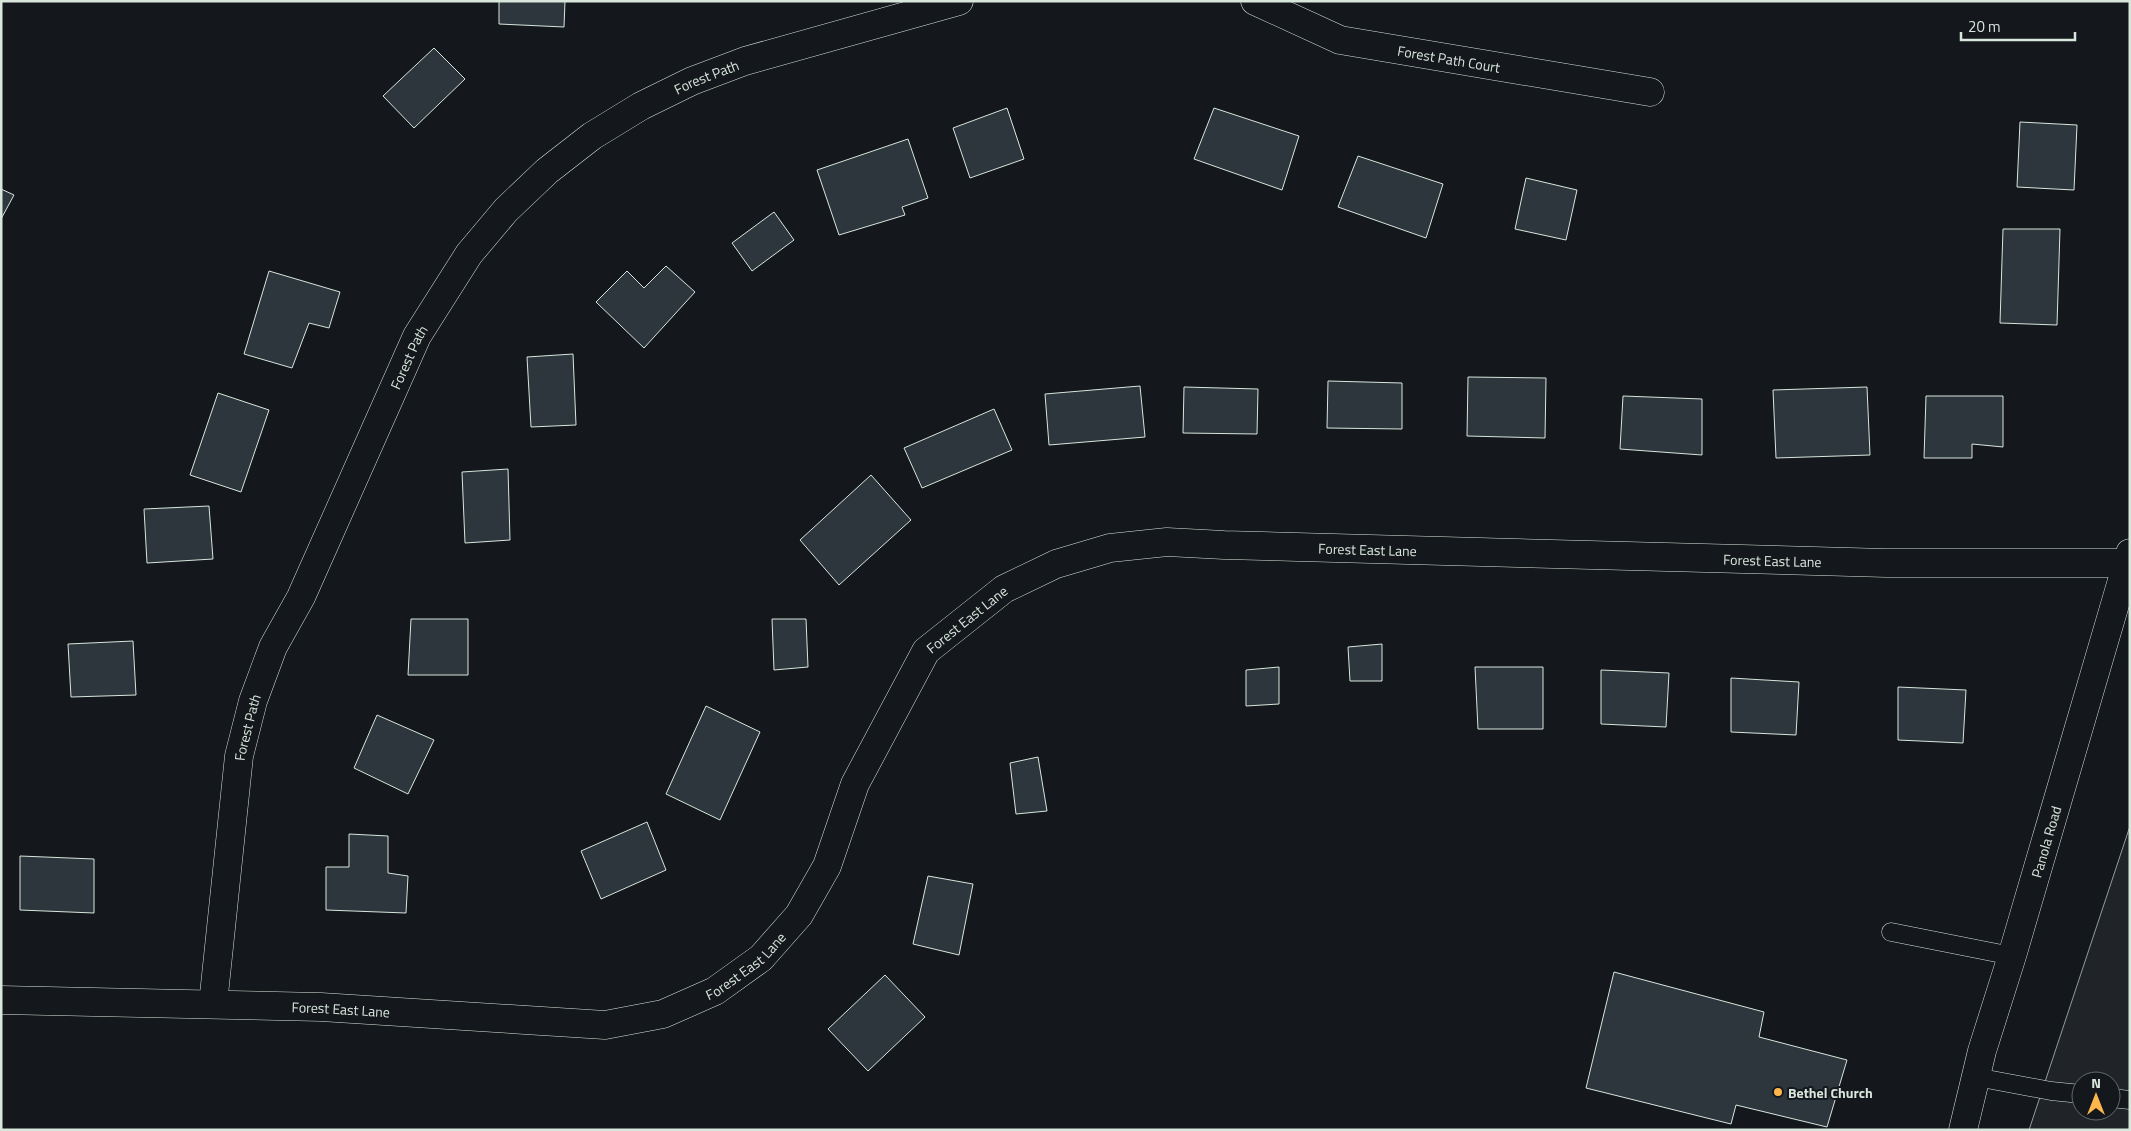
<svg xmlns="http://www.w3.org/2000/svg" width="2131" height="1131" font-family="'Titillium Web',sans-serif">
<rect width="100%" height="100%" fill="#14181c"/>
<!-- green -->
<path fill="#202428" stroke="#939e99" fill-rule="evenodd" d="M2130 826V1130H2029ZM2081 1081H2111V1111H2081Z"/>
<!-- building -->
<path fill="#2c363c" stroke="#d8e6dc" d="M499 1H565L564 27 499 24Z
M434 48 465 79 414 128 383 96Z
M1007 108 1024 159 970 178 953 128Z
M1214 108 1299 136 1282 190 1194 159Z
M2020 122 2077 125 2074 190 2017 187Z
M908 139 928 198 902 207 905 215 839 235 817 170Z
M1358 156 1443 184 1426 238 1338 207Z
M1526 178 1577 190 1566 240 1515 229Z
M1 189 14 195 1 219Z
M774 212 794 240 752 271 732 243Z
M2003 229H2060L2057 325 2000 323Z
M666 266 695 292 644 348 596 302 627 271 644 288Z
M269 271 340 292 329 328 309 323 292 368 244 354Z
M573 354 576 425 531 427 527 357Z
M1468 377 1546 378 1545 438 1467 436Z
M1328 381 1402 383V429L1327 428Z
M1140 386 1145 437 1049 445 1045 394Z
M1184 387 1258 389 1257 434 1183 433Z
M1867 387 1870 455 1776 458 1773 390Z
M218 393 269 410 241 492 190 475Z
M1623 396 1702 399V455L1620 449Z
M1926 396H2003V447L1972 444V458H1924Z
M994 409 1012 450 922 488 904 448Z
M508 469 510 540 465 543 462 472Z
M871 475 911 520 839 585 800 540Z
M209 506 213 559 147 563 144 509Z
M411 619H468V675H408Z
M772 619H806L808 667 774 670Z
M133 641 136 695 71 697 68 644Z
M1382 644V681H1350L1348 647Z
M1279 667V704L1246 706V670Z
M1475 667H1543V729H1478Z
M1601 670 1669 673 1666 727 1601 724Z
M1731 678 1799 682 1796 735 1731 732Z
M1898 687 1966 690 1963 743 1898 740Z
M706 706 760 732 720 820 666 794Z
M377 715 434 740 408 794 354 768Z
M1038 757 1047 811 1016 814 1010 763Z
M647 822 666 870 601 899 581 851Z
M349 834 388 836V873L408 876 406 913 326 910V867H349Z
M20 856 94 859V913L20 910Z
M928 876 973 884 959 955 913 944Z
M1614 972 1764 1012 1759 1037 1847 1060 1827 1127 1736 1105 1731 1124 1586 1088Z
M885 975 925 1017 868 1071 828 1029Z"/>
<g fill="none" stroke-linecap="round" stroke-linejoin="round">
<defs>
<path id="lane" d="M1891 932 2012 956
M1976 1077 2051 1091 2081 1094
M2111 1098 2130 1100"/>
<g id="street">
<path id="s1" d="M1255 1 1340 40 1650 92"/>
<path id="s2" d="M1 1000 321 1007 605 1025 663 1014 715 991 761 958 799 915 827 866 855 784 926 651 1004 589 1056 564 1110 548 1167 542 1224 545 1886 563H2127"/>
<path id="s3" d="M213 1004 239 756 253 701 273 647 301 597 417 336 469 254 506 210 547 171 592 136 641 106 692 81 745 61 959 1"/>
</g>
<g id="secondary">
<path id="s4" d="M1963 1130 1982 1051 2012 956 2130 553"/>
</g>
</defs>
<!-- lane casing -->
<use href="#lane" stroke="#d8e6dc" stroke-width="19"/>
<!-- street casing -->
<use href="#street" stroke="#d8e6dc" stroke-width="29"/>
<!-- secondary casing -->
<use href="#secondary" stroke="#d8e6dc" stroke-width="29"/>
<!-- lane -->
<use href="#lane" stroke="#14181c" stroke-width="18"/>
<!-- street -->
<use href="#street" stroke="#14181c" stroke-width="28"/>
<!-- secondary -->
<use href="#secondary" stroke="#14181c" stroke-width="28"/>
</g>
<!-- markers -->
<circle fill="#ffb74d" stroke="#14181c" stroke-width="2" cx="1778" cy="1092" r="5"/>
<g text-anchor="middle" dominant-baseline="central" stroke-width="4" stroke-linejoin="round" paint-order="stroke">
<!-- street labels -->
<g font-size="14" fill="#d8e6dc" stroke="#14181c">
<text stroke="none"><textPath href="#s1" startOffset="204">Forest Path Court</textPath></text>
<text stroke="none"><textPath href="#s3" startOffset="1104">Forest Path</textPath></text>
<text stroke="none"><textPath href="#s3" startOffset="684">Forest Path</textPath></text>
<text stroke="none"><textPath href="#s2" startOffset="1600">Forest East Lane</textPath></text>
<text stroke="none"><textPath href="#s2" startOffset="2005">Forest East Lane</textPath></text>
<text stroke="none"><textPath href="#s2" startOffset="1180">Forest East Lane</textPath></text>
<text stroke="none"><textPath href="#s3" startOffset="279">Forest Path</textPath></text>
<text stroke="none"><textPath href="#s4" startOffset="300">Panola Road</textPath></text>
<text stroke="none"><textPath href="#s2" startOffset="760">Forest East Lane</textPath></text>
<text stroke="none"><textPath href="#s2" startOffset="340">Forest East Lane</textPath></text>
</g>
<!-- poi labels -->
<g font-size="14" font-weight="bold" fill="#d8e6dc" stroke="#14181c" text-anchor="start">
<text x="1788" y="1092">Bethel Church</text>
</g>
</g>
<!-- border -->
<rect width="2131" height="1131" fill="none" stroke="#d8e6dc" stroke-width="5"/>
<!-- north arrow -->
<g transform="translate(2096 1096)"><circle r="24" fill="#14181c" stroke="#626a69"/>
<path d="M0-4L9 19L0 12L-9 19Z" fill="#ffb74d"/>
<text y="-8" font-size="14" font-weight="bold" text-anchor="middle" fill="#d8e6dc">N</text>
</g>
<!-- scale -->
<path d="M1961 32v8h114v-8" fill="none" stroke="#d8e6dc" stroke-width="2.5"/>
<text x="1968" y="32" font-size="15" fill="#d8e6dc" stroke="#14181c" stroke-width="4" paint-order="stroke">20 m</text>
</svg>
